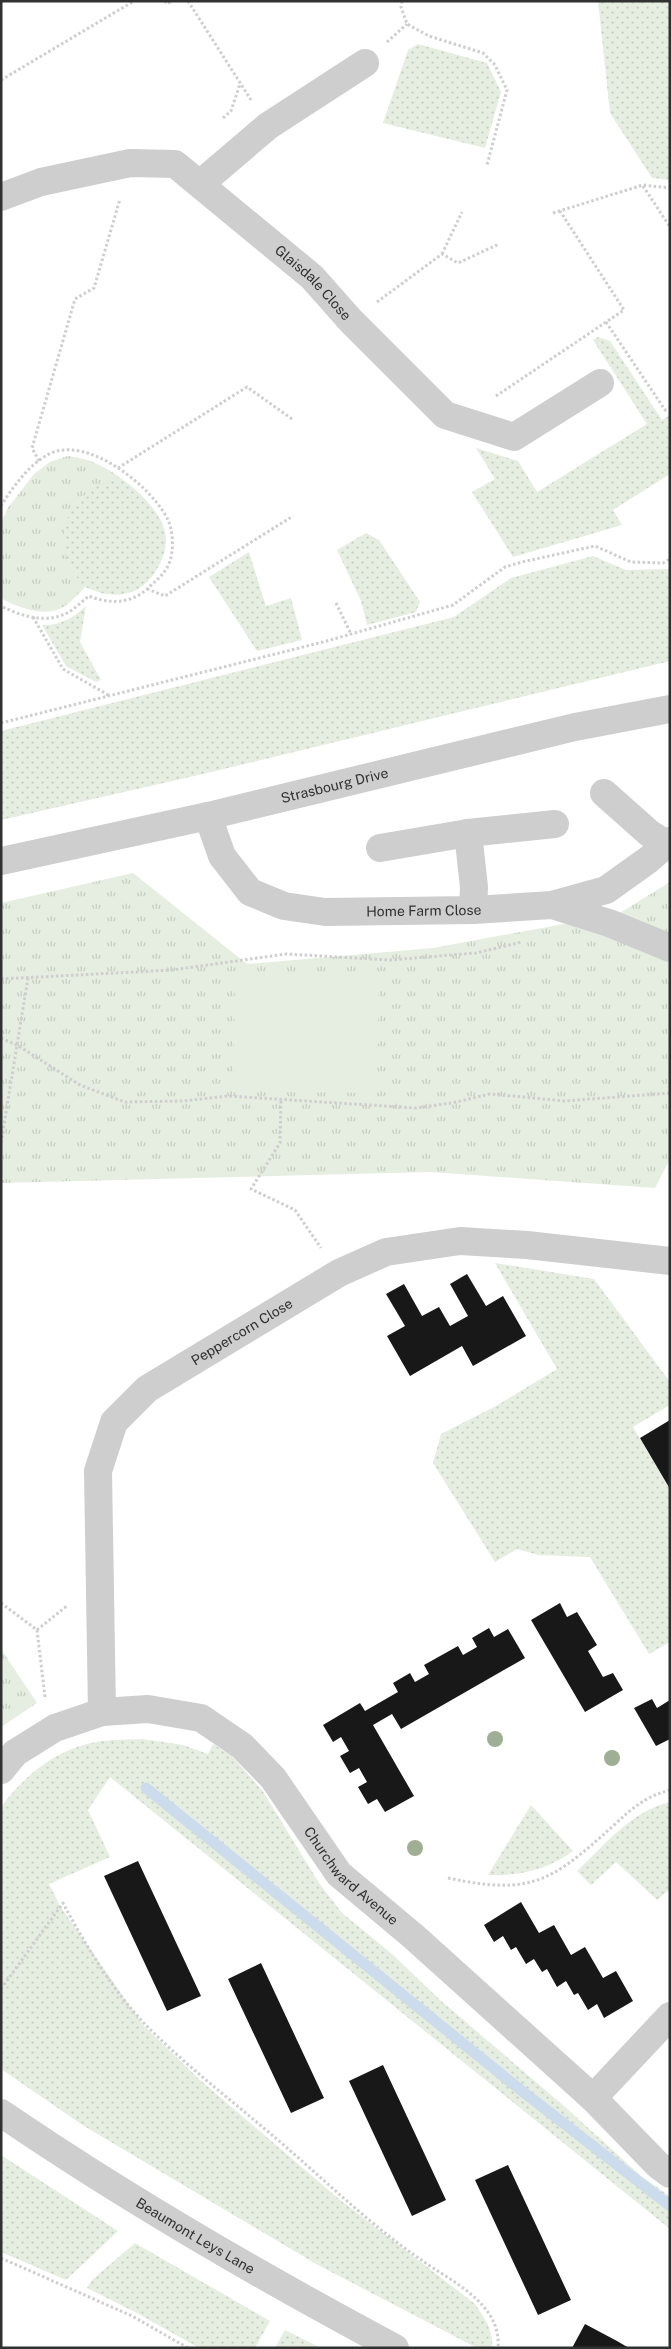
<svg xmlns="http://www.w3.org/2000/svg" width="671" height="2349" font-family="'Public Sans',sans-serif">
<defs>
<pattern id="grass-dots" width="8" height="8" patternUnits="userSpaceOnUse" patternTransform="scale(1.25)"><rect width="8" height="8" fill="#e5eee0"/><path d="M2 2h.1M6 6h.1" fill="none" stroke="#c5cdc1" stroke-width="1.8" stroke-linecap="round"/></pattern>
<pattern id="park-tufts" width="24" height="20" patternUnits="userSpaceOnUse" patternTransform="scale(1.25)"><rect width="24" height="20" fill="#e5eee0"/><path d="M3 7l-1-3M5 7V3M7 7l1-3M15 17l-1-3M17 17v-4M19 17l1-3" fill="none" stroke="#c5cdc1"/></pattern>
</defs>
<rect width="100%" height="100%" fill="#fff"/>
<!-- grass -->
<path fill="url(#grass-dots)" d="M598 1H670V180L652 178 610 113Z
M418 44 487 63 501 92 485 148 383 123 408 50Z
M598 337 610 341 662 420 670 415V474L613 510 622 525 513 557 472 492 495 479 476 448 518 461 537 492 647 424 593 340Z
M68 456C74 457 81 458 87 460 115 469 164 506 166 538 167 557 152 584 134 591 117 598 100 594 85 587 79 593 72 601 65 606 46 618 19 608 1 598V523L8 508 34 475 50 462Z
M366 533 379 540 420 602 416 612 367 625 361 601 337 550Z
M249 552 266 606 291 598 302 640 257 651 209 577Z
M593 556 626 570 670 569V661L203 774 1 820V731L454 617 511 578Z
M86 606 80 642 101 680 96 682 66 666 42 625C60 626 73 618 86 606Z
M495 1263 594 1279 670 1382V1405L633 1427 670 1489V1642L649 1654 590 1557 538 1555 517 1549 495 1562 433 1463 441 1434 496 1406 557 1369Z
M143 1739 183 1745 208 1754 213 1744 231 1755 262 1790 319 1883 342 1913 392 1954 440 2000 564 2106 641 2176 670 2196V2229L110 1777 88 1810 110 1857 49 1884 60 1906 143 2025 200 2080 339 2199 475 2304C484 2317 494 2331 492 2348H477L318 2265 84 2126 1 2069V1807C26 1773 61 1746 103 1741 116 1739 130 1740 143 1739Z
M670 1802V1889L657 1900 616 1862 591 1885 577 1871C605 1845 631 1811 670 1802Z
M531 1805 573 1851C547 1870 520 1876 488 1875Z
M1 2155 118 2231 66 2280 1 2252Z
M135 2243 270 2321 255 2348H199L137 2313 87 2288 92 2280Z
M285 2330 321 2348H275Z"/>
<!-- park -->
<path fill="url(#park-tufts)" d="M68 456 87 460 120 478C64 490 45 545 85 587 79 593 72 600 65 606 47 618 19 608 1 598V523L8 508 34 474 50 462Z
M133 873 247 964 433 948 618 914 670 882V1159L655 1188 431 1172 1 1183V903Z
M1 1649 37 1703 1 1727Z"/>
<!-- pitch -->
<path fill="#e5eee0" d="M235 975 379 978 377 1093 233 1091Z"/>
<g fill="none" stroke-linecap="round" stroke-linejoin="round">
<!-- stream -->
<path stroke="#ccdced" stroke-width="11" d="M146 1788 522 2091 670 2206"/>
</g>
<!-- building -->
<path fill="#181818" d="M467 1274 486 1306 503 1296 526 1336 473 1366 462 1346 410 1376 387 1336 405 1326 386 1294 404 1284 422 1316 439 1307 450 1326 468 1316 450 1284Z
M670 1420V1489L640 1438Z
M560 1603 567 1617 577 1612 597 1645 588 1651 603 1677 613 1673 623 1690 585 1712 531 1620Z
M489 1628 494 1637 508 1629 525 1658 401 1729 392 1714 373 1725 414 1796 385 1812 377 1799 368 1804 358 1787 367 1782 359 1768 350 1773 340 1756 349 1751 341 1737 333 1742 323 1725 360 1703 365 1711 384 1700 398 1692 393 1683 410 1673 415 1682 429 1674 424 1665 458 1646 463 1655 477 1647 472 1638Z
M652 1699 657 1708 670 1700V1739L656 1746 634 1708Z
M138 1861 201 1996 167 2011 104 1876Z
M521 1902 539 1933 554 1925 571 1955 585 1947 603 1978 616 1971 633 2001 604 2018 597 2004 588 2010 578 1993 574 1995 566 1981 557 1987 547 1969 542 1972 534 1959 526 1964 516 1947 511 1950 503 1936 494 1942 484 1925Z
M261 1963 324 2098 291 2113 228 1979Z
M383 2065 446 2200 412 2216 349 2081Z
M508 2165 571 2300 538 2315 475 2180Z
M585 2324 617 2341 629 2348H572Z"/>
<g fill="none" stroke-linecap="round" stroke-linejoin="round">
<!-- path -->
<path stroke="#cecece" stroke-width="3" stroke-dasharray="2.5 2.5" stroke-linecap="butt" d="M165 1 167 4 172 1
M188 1 251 100
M402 1 401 7 407 24 429 36 483 53 495 65 507 90 487 165
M387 42 407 24
M1 80 134 1
M223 118 231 111 240 84
M643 186 670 227
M553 213 643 185 670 188
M442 254 462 212
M377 302 442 254 458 263 499 244
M606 322 665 410 670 408
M496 396 624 310 560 211
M39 461 32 448 75 299 94 288 120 199
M118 468 247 387 292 419
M1 506C12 488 28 466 47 455 85 433 152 486 168 520 173 531 174 549 170 561 166 574 155 581 146 590 129 604 109 604 89 596 82 601 75 609 67 613 47 624 20 616 1 606
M147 589 165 596 293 516
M336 603 351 634
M33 617 63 669 110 696
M1 723 323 642 453 605 505 567 522 562 595 546 631 562 663 563 670 559
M1 979 172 970 286 954 390 960 476 953 522 942
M1 1038 17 1045 80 1085 125 1102 183 1101 228 1096 416 1108 452 1103 490 1094 565 1101 670 1093
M281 1101 280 1143 251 1189 295 1210 321 1248
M1 1143 28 978
M1 1603 37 1630 45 1697
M37 1630 68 1605
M448 1878C532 1896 552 1881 613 1826 631 1809 646 1796 670 1790
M1 1989 63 1903C85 1944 110 1986 141 2020 185 2066 238 2105 286 2147 330 2185 372 2226 420 2259 450 2281 502 2303 498 2348
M1 2258 132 2316 188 2348"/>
<!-- minor -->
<g stroke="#cecece" stroke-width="28">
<path d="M200 184 268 126 365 63"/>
<path id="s1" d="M1 197 41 182 130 163 175 164 312 277 351 321 445 415 514 437 600 383"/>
<path d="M604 793 649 833 666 844"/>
<path id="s2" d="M208 816 222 856 250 892 284 906 325 912 473 910 552 905 606 890 648 860 670 841"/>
<path d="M468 833 555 824"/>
<path d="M380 848 468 833 474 887 473 910"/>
<path id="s3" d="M1 861 208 816 575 727 670 709"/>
<path d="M552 905 609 923 670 948"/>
<path id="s4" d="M102 1712 98 1471 114 1422 147 1389 339 1273 386 1252 460 1241 527 1245 670 1261"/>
<path id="s5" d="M1 1770 15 1753 55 1728 102 1712 148 1709 201 1718 242 1746 273 1778 339 1874 413 1936 593 2098 658 2165 670 2174"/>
<path d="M593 2098 670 2016"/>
<path id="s6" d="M1 2113C127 2199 260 2276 395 2348"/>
</g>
</g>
<!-- trees -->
<g fill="#9eaf95">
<circle cx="495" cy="1739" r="8"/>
<circle cx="612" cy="1758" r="8"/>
<circle cx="415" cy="1848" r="8"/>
</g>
<g text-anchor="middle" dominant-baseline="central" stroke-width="5" stroke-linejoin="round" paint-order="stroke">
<!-- street labels -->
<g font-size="14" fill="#313131" stroke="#fff">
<text stroke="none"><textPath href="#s1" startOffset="361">Glaisdale Close</textPath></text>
<text stroke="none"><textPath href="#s3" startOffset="342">Strasbourg Drive</textPath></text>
<text stroke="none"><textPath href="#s2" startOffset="265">Home Farm Close</textPath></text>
<text stroke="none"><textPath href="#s4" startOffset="450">Peppercorn Close</textPath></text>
<text stroke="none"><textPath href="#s5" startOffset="439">Churchward Avenue</textPath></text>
<text stroke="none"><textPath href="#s6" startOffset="230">Beaumont Leys Lane</textPath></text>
</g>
</g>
<!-- border -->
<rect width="671" height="2349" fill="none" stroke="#313131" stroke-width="5"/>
</svg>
